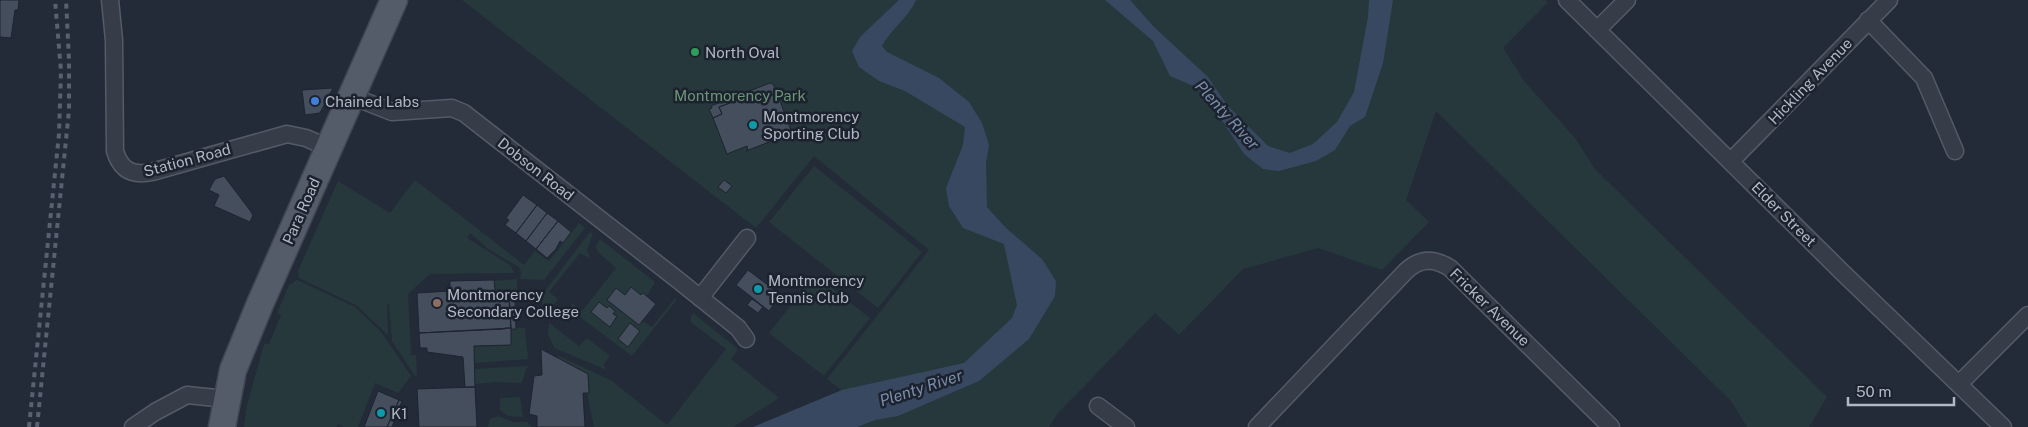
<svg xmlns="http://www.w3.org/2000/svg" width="2028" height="427" font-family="'Public Sans',sans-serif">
<rect width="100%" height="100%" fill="#232b39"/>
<!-- green -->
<path fill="#26383b" d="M462 0H1546L1548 2 1503 48 1525 82 1575 138 1595 169 1827 397 1809 427H1747L1731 401 1436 111 1406 200 1429 222 1382 270 1318 248 1243 269 1179 335 1155 313 1058 413 1049 427H802L860 405 827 379 929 250 814 156 756 228Z
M814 166 922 252 878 308 769 222Z
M415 180 524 265 535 251 549 261 579 223 585 228 544 280 520 279 521 272 519 267 487 248 470 233 467 238 510 265 514 273 430 274 408 294 411 355H416L417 375 415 376 392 341 389 303 387 305 388 335 356 305 299 278 298 271 338 181 390 213Z
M590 232 593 234 587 250 591 259 580 253 549 292 558 299 551 309V311L538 300Z
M600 239 655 282 647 296 643 293 641 295 631 288 625 295 616 288 607 300 639 325 643 321 652 327 675 298 676 299 675 302 632 356 572 311 571 307 572 303 582 311 616 268 597 251 596 246Z
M815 275 870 318 824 376 769 333Z
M517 279V301L509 300V290H495L494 281Z
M297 280 355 307 382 333 411 376 398 393 375 383 358 427H344L338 424 336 427H244L247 405 263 348 265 343 269 344 281 315 277 313 289 285Z
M693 313 738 349 731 359 779 398 733 427H594L587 393H589L588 374 556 357 559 356 612 381 667 425 726 349 691 322V316Z
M549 323 579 346 587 338 610 356 603 365 606 368 604 369 555 348 548 335Z
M511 328H525L528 359 474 363V346L511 345Z
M528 366C524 370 525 378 521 383L496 382 475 384V369Z
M520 397 523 417 508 416 500 410V398Z
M498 416 513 422H527L532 427H488L490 419Z"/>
<!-- water -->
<path fill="#394861" d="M899 0H916C909 17 891 29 882 46L887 52 939 78 969 102 982 123 989 145 986 163 987 207 1006 228 1042 259 1056 281 1055 296 1029 339 979 381 898 416 875 420 857 427H753L842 390 964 363 1012 318 1017 305 1004 244 963 228 949 206 946 188 963 145 965 127 905 91 879 81 859 67 852 51 860 37Z
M1105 0H1130L1154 27 1208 77 1227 105 1268 146 1290 153 1313 144 1337 122 1354 92 1368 17 1369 0H1393L1383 63 1365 117 1350 126 1335 150 1316 161 1279 171 1263 169 1244 154 1208 99 1196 87 1170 76 1153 41Z"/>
<!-- building -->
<path fill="#444e5d" stroke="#1e2430" d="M0 0H19L18 10H15L11 38 0 37Z
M770 83 773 84 777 93 765 98 762 91 719 107 722 114 713 118 709 109 712 108 711 106Z
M333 88 320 113 305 115 302 90Z
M762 91 765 98 777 93 792 133 746 151 748 150 747 146 727 154 713 118 722 114 719 107Z
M224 176 249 209 253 215 250 222 214 206 219 195 209 190 215 179Z
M724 180 732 186 726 193 718 187Z
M523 195 537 205 516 233 505 225 509 220 506 218Z
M537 205 547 213 526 241 516 233Z
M547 213 558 221 536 249 526 241Z
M558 221 571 232 563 243 560 241 556 249 547 258 536 249Z
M748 270 781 295 769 311 736 285Z
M494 280 495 290H509L511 328 419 333 417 293 450 291V281Z
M631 287 641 295 643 293 656 304 639 325 607 300 616 288 625 295Z
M752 299 763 307 758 313 747 305Z
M509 300H515L516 329H511Z
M599 302 607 308 609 306 615 311 613 314 617 316 610 327 591 312Z
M630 323 640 331 628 347 618 339Z
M505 328H511V345L474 346 475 387H465L463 357 427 352V348H420L419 333 505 329Z
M541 349 588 374 589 393H583L585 427H537V416L529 414 534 376 542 375Z
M475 387 477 427H419L417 389Z
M378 391 399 400 387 427H364Z
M399 400 402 401 392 427H387Z"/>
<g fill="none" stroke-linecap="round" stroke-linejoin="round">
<defs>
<path id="street" d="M110 0 114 40 115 151C121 171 133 176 152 172L287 134 306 138 329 148
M1567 0 1842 272 2003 427
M1868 20 1924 78 1955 151
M1597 30 1627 0
M351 96 392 112 452 108 464 113 678 280 738 328 746 339
M1731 161 1889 0
M700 298 747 238
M1959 384 2028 315
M1098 406 1126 427
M133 427 155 412 187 395 226 399
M1257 427 1406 271C1420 258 1434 258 1450 268L1611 427"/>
<path id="primary" d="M222 427 233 370 260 304 394 0"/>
</defs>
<!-- street casing -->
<use href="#street" stroke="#545b67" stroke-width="19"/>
<!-- primary casing -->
<use href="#primary" stroke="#404652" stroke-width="29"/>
<!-- street -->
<use href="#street" stroke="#363d49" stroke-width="16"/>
<!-- primary -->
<use href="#primary" stroke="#545c69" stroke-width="26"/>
<!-- rail -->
<path stroke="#596170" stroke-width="4" stroke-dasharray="5 5" stroke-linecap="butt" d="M29 427 59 134 61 71 55 0
M37 427 69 110V60L66 0"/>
</g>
<!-- markers -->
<circle fill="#2e9e5b" stroke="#1c222e" stroke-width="2" cx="695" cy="52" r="5"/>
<circle fill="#3f7fe0" stroke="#1c222e" stroke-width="2" cx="315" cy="101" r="5"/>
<g fill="#0f9aa8" stroke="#1c222e" stroke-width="2">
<circle cx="753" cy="125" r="5"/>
<circle cx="758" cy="289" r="5"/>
<circle cx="381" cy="413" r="5"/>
</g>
<circle fill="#8d6e63" stroke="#1c222e" stroke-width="2" cx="437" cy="303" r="5"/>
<g text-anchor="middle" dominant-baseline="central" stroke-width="5" stroke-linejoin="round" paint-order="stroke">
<!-- poi labels -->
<g font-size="15" fill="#b1b8c5" stroke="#1c222e" text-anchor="start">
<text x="705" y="52">North Oval</text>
<text x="325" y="101">Chained Labs</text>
<text x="763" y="116">Montmorency<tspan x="763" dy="17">Sporting Club</tspan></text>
<text x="768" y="280">Montmorency<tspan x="768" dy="17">Tennis Club</tspan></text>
<text x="447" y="294">Montmorency<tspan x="447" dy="17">Secondary College</tspan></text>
<text x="391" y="413">K1</text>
</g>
<!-- street labels -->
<g font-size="15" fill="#b1b8c5" stroke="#1c222e">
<text transform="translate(1810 81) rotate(-46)">Hickling Avenue</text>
<text transform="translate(187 160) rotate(-15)">Station Road</text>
<text transform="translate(536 169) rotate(38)">Dobson Road</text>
<text transform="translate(301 211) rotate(-66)">Para Road</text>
<text transform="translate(1784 214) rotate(45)">Elder Street</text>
<text transform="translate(1490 307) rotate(44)">Fricker Avenue</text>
</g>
<!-- park labels -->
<g font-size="15" fill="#6a9576" stroke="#1c222e">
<text x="740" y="95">Montmorency Park</text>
</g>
<!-- water labels -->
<g font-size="16" font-style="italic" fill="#7b8dab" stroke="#1c222e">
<text transform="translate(1227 115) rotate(48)">Plenty River</text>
<text transform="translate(921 388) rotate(-18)">Plenty River</text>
</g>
</g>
<!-- scale -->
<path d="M1848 397v8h106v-8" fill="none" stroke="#b1b8c5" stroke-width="2.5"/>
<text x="1856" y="397" font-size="15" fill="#b1b8c5" stroke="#1c222e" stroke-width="4" paint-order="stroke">50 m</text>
</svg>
